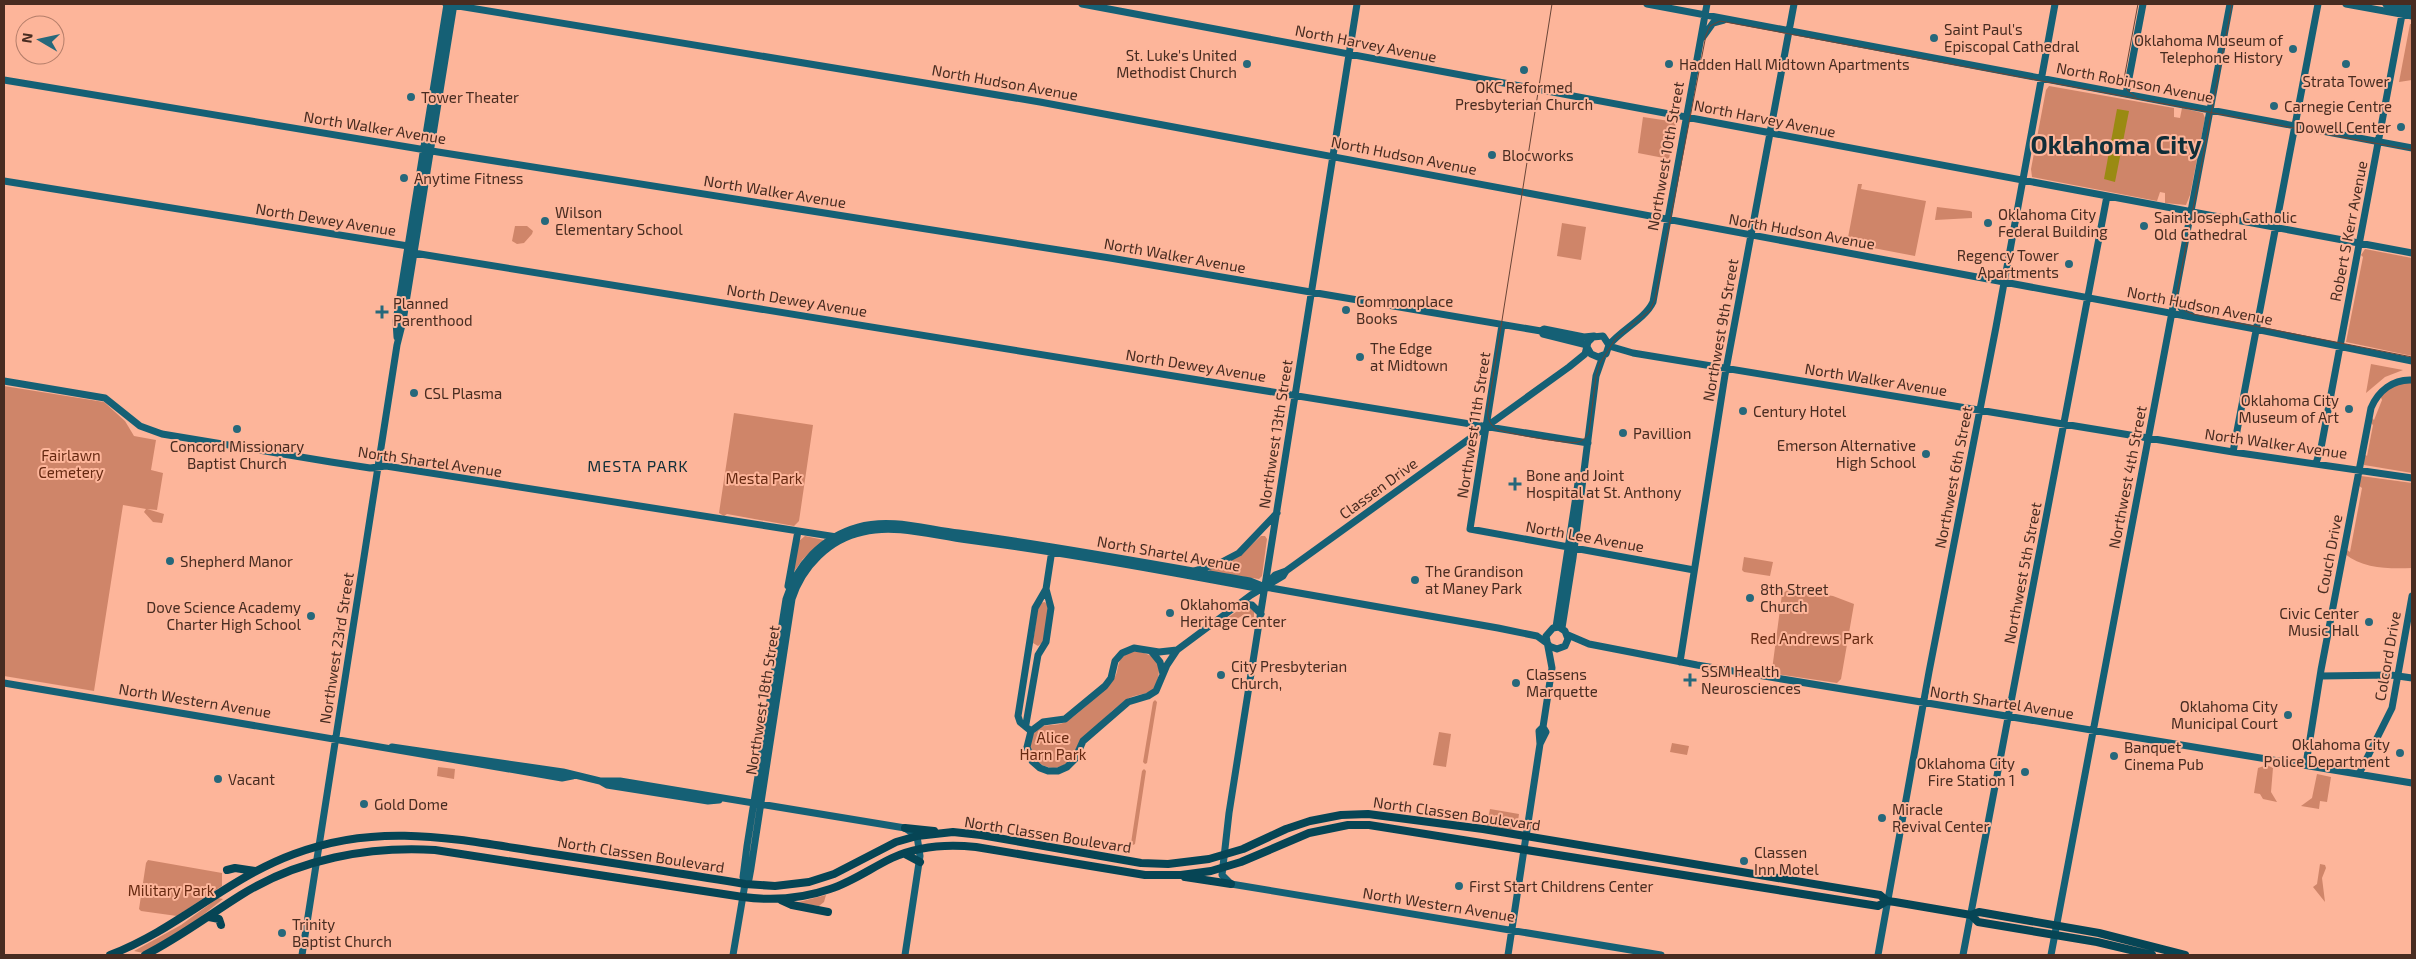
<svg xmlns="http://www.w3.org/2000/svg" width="2416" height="959" font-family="'Exo 2',sans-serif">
<rect width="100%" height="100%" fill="#fdb59a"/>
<!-- green -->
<path fill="#cf8569" d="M2410 24H2412V80L2399 82Z
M2049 86 2174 108V117L2180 118 2182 108 2203 113 2205 118 2190 195 2186 205 2165 203V193L2160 192 2157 201 2032 177 2031 169 2046 90Z
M1643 117 1676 122 1669 159 1638 153Z
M1858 184H1862L1861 189 1926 201 1915 256 1847 243Z
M1937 207 1970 211 1972 212V218L1935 220Z
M1562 223 1586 227 1581 260 1557 256Z
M515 226H527L533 231 532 234 524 243 517 244 512 241Z
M2365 249 2412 258V356L2346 342 2363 257 2361 255Z
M2371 364 2403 370 2385 377 2366 393Z
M2412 382V473L2364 465V454L2367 456 2373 425 2370 422 2371 417 2374 420 2382 400 2380 395 2397 384Z
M4 386 104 402 125 421 134 436 156 440 151 470 163 473 157 510 147 509 164 514 162 523 153 522 144 512 146 509 123 505 94 691 4 676Z
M734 413 813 425 799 521 794 526 727 514 724 516 719 513Z
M2361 476 2412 483V568C2391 569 2363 569 2345 554L2347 550 2350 552 2362 488 2358 485Z
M805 536 824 540 803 559 793 573 799 541Z
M1261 536H1265L1267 539 1262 576 1259 579 1209 572 1210 569C1231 564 1245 551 1261 536Z
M1744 557 1773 562 1770 576 1744 572 1742 570Z
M1789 589 1833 596 1854 604 1841 679 1837 683 1777 674 1772 670 1782 594Z
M1045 602 1049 607 1043 642 1038 646 1033 643 1038 606 1040 603Z
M1245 606 1254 609V622L1250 623 1251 615 1245 614 1230 623 1224 620Z
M1133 651C1160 654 1164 666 1154 689 1146 695 1137 694 1129 698 1113 708 1098 725 1083 738 1075 745 1076 757 1067 763 1047 778 1019 754 1034 733 1043 721 1054 728 1065 722 1076 717 1101 692 1111 682 1123 671 1111 659 1133 651Z
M1155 700 1157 702 1147 763 1145 764 1143 762 1153 702Z
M1439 732 1451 734 1446 767 1433 765Z
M1672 743 1689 746 1687 755 1670 752Z
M2267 765 2273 768 2271 792 2277 802 2263 799 2260 794 2254 793 2258 768Z
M438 767 455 769 454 779 437 776Z
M1144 769 1146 771 1135 844 1133 845 1131 843 1142 771Z
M2317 774 2331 777 2327 802 2320 801 2319 809 2301 806 2312 798Z
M1490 809 1519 814 1517 828 1511 830 1487 826Z
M148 860 222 873V886L177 916 141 911 139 909 146 863Z
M2320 864 2325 865 2326 868 2322 878 2325 902 2313 887 2317 884Z
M826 895 824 902 819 906 795 903Z
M218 898 223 899 193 923 143 953 134 951 181 925Z"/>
<!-- water -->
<path fill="#9a8a12" d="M2117 109 2129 111 2115 182 2104 179Z"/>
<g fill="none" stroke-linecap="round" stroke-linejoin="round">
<!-- secondary -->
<path stroke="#156075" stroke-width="7" d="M446 4 1040 102 2250 328 2412 361
M1082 4 2412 253
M1357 4 1229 813 1222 875 1231 884 1661 955
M1647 4 2412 148
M2346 4 2412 16
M2386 4 2412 9
M1703 37 1713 23 1724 20
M4 80 438 152 1110 258 1541 331 1543 334 1587 345
M2126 94 2143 4
M4 181 408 246 414 253 1588 443
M2176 296 2181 308 2192 316
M1502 325 1470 529 1694 570
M1541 331 1544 329 1584 337 1594 336
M397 337 396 321 447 4
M1609 345C1621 330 1645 319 1653 302L1707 4
M1609 346 1633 353 2233 452 2412 478
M4 381 105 398 140 426 162 434 331 462 370 468 386 466 843 538
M2233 452 2318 4
M2316 463 2321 448 2404 4
M1194 571 1220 563 1239 553 1277 513
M1268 583 1275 575 1286 571
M788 586 798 531
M1240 604 1252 605 1261 614
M1556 627 1578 483
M1562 628 1573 558 1596 376 1603 356
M1568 635 1589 644 1697 665 2412 783
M1177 650 1159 652 1134 648 1122 653 1115 661 1111 678 1105 686 1065 719 1043 722 1031 731 1027 747 1032 761 1040 768 1048 771H1058L1067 767 1075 759 1083 741 1128 702 1148 696 1156 691 1167 665 1177 650 1251 595 1283 576 1286 571 1569 367 1585 354 1588 342 1593 337 1603 336 1609 345 1606 354 1598 357 1591 354 1587 347
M1151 651 1160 662 1163 674
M1680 662 1725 375 1794 4
M2321 676 2391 675 2412 678
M4 683 562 778 572 776
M1026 724 1038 655 1046 642 1051 608 1046 589
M1031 731 1020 722 1018 716 1035 608 1046 589 1052 550
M1540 744 1539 731 1543 727 1552 668 1546 636 1553 628 1559 627 1565 631 1568 639 1565 646 1557 649 1549 646
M392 747 563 772 600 781 607 785 708 801 719 800
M2306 764 2321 670 2371 408C2378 391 2393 379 2412 380
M2359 774 2392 708 2412 596
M600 781H620L905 828 917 836 920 856 905 955
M745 884 749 879 751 868 792 599C802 567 829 539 863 532 897 524 934 536 968 540 1066 553 1164 571 1261 589
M302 955 397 345 403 321 454 4
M733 955 745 884 743 877 747 846 786 599C797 565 822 537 858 527 891 518 925 529 959 533 1056 546 1153 564 1250 581L1265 587 1498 628 1537 636 1548 644
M1508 955 1540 744 1546 732 1543 727
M1878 955 1929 672 1996 327 2055 4
M1963 955 2107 196
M2051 955 2230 4"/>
<!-- primary -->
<path stroke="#064555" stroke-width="8" d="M905 828 934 831
M905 854 920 862
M227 870 235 868 255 871
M1185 877 1231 884
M781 900 792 905 828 912
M1971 915 1978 922 2097 942 2152 955
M209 917 219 919 221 925
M110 955C178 929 226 879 294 854 381 821 459 840 547 853 613 863 679 873 745 884L775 886 809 882 834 874 896 842 917 836 953 832 981 835 1141 863 1168 864 1209 859 1243 849 1286 829 1310 821 1341 815 1368 814 1483 829 1880 895 1887 901 1895 902 1971 915 1979 912 2099 933 2185 955
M145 955C179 938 209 915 241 895 298 859 369 846 435 850L743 897C773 901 801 899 830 889 852 882 871 868 892 858 918 846 948 844 976 847L1145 875H1181L1211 871 1241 862 1309 833 1348 825H1369L1878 906 1887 901"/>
<!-- tram -->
<path stroke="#694537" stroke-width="1" d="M1552 4 1488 409C1487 417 1489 425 1497 429 1504 433 1570 445 1578 442 1583 441 1586 437 1589 433L1596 376 1600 363 1616 338 1650 310 1655 299 1706 35 1710 26 1720 21 2412 150
M2232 4 2177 293C2177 304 2182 311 2193 314L2412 357
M2136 97 2127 90 2124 79 2138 4"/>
</g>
<!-- markers -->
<g fill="#26687b" stroke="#fdb59a" stroke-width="2">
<circle cx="1934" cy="38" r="5"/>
<circle cx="2293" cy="49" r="5"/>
<circle cx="1247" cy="64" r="5"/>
<circle cx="1669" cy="64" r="5"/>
<circle cx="2346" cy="64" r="5"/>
<circle cx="1524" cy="70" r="5"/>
<circle cx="411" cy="97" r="5"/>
<circle cx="2274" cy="106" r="5"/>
<circle cx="2401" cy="127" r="5"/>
<circle cx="1492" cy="155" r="5"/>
<circle cx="404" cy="178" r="5"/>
<circle cx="545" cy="221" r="5"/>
<circle cx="1988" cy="223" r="5"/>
<circle cx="2144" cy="226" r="5"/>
<circle cx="2069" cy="264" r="5"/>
<circle cx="1346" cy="310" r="5"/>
<path d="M379.5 304.5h5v5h5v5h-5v5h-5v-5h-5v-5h5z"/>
<circle cx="1360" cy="357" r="5"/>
<circle cx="414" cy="393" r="5"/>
<circle cx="2349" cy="409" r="5"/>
<circle cx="1743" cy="411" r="5"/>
<circle cx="237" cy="429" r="5"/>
<circle cx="1623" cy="433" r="5"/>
<circle cx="1926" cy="454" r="5"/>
<path d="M1512.5 476.5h5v5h5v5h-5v5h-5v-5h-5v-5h5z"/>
<circle cx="170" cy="561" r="5"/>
<circle cx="1415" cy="580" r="5"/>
<circle cx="1750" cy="598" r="5"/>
<circle cx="1170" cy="613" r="5"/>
<circle cx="311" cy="616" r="5"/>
<circle cx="2369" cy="622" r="5"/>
<circle cx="1221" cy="675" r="5"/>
<path d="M1687.5 672.5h5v5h5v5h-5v5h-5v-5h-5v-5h5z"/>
<circle cx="1516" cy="683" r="5"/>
<circle cx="2288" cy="715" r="5"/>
<circle cx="2400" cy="753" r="5"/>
<circle cx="2114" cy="756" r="5"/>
<circle cx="2025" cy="772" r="5"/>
<circle cx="218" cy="779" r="5"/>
<circle cx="364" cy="804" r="5"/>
<circle cx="1882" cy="818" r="5"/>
<circle cx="1744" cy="861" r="5"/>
<circle cx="1459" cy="886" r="5"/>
<circle cx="282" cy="933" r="5"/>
</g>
<g text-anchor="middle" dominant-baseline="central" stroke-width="4" stroke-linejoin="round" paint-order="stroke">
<!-- poi labels -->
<g font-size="15" fill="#482c21" stroke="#fdb59a" text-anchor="start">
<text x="1944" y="29">Saint Paul's<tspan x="1944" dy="17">Episcopal Cathedral</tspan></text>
<text x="2283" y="40" text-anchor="end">Oklahoma Museum of<tspan x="2283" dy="17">Telephone History</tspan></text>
<text x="1237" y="55" text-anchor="end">St. Luke's United<tspan x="1237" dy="17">Methodist Church</tspan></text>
<text x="1679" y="64">Hadden Hall Midtown Apartments</text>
<text x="2346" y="81" text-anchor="middle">Strata Tower</text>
<text x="1524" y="87" text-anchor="middle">OKC Reformed<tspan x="1524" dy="17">Presbyterian Church</tspan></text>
<text x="421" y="97">Tower Theater</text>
<text x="2284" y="106">Carnegie Centre</text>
<text x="2391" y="127" text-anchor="end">Dowell Center</text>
<text x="1502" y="155">Blocworks</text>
<text x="414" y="178">Anytime Fitness</text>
<text x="555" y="212">Wilson<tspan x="555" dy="17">Elementary School</tspan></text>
<text x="1998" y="214">Oklahoma City<tspan x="1998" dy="17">Federal Building</tspan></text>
<text x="2154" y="217">Saint Joseph Catholic<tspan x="2154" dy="17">Old Cathedral</tspan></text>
<text x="2059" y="255" text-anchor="end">Regency Tower<tspan x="2059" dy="17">Apartments</tspan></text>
<text x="1356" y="301">Commonplace<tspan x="1356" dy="17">Books</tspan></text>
<text x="393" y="303">Planned<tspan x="393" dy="17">Parenthood</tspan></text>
<text x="1370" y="348">The Edge<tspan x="1370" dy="17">at Midtown</tspan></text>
<text x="424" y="393">CSL Plasma</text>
<text x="2339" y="400" text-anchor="end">Oklahoma City<tspan x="2339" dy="17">Museum of Art</tspan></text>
<text x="1753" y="411">Century Hotel</text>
<text x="1633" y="433">Pavillion</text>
<text x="1916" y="445" text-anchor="end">Emerson Alternative<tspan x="1916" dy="17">High School</tspan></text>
<text x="237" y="446" text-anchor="middle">Concord Missionary<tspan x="237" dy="17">Baptist Church</tspan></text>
<text x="1526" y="475">Bone and Joint<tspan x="1526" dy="17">Hospital at St. Anthony</tspan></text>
<text x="180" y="561">Shepherd Manor</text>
<text x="1425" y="571">The Grandison<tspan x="1425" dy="17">at Maney Park</tspan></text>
<text x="1760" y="589">8th Street<tspan x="1760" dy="17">Church</tspan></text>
<text x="1180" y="604">Oklahoma<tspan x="1180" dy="17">Heritage Center</tspan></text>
<text x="301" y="607" text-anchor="end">Dove Science Academy<tspan x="301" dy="17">Charter High School</tspan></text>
<text x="2359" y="613" text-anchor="end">Civic Center<tspan x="2359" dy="17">Music Hall</tspan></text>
<text x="1231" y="666">City Presbyterian<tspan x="1231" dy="17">Church,</tspan></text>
<text x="1701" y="671">SSM Health<tspan x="1701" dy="17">Neurosciences</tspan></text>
<text x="1526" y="674">Classens<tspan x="1526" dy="17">Marquette</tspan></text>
<text x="2278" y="706" text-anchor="end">Oklahoma City<tspan x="2278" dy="17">Municipal Court</tspan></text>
<text x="2390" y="744" text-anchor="end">Oklahoma City<tspan x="2390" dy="17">Police Department</tspan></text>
<text x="2124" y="747">Banquet<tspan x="2124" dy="17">Cinema Pub</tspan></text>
<text x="2015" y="763" text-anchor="end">Oklahoma City<tspan x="2015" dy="17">Fire Station 1</tspan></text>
<text x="228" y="779">Vacant</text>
<text x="374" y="804">Gold Dome</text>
<text x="1892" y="809">Miracle<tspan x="1892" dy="17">Revival Center</tspan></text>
<text x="1754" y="852">Classen<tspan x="1754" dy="17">Inn Motel</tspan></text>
<text x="1469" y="886">First Start Childrens Center</text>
<text x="292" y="924">Trinity<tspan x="292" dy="17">Baptist Church</tspan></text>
</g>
<!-- street labels -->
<g font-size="15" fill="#482c21" stroke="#fdb59a">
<text transform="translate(1366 43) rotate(11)">North Harvey Avenue</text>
<text transform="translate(1005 82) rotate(10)">North Hudson Avenue</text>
<text transform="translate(2135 82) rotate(11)">North Robinson Avenue</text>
<text transform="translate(1765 118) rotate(11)">North Harvey Avenue</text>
<text transform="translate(375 127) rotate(9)">North Walker Avenue</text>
<text transform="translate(1404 155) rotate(11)">North Hudson Avenue</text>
<text transform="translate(1665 156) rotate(-80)">Northwest 10th Street</text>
<text transform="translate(775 191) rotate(9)">North Walker Avenue</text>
<text transform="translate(326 219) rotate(9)">North Dewey Avenue</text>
<text transform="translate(1802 231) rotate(10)">North Hudson Avenue</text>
<text transform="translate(2348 231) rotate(-79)">Robert S Kerr Avenue</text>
<text transform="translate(1175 255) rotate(10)">North Walker Avenue</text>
<text transform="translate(797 300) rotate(9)">North Dewey Avenue</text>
<text transform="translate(2200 305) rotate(11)">North Hudson Avenue</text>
<text transform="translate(1720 330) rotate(-80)">Northwest 9th Street</text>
<text transform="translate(1196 365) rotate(9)">North Dewey Avenue</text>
<text transform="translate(1876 379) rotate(9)">North Walker Avenue</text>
<text transform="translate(1473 425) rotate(-81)">Northwest 11th Street</text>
<text transform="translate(1275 434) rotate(-81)">Northwest 13th Street</text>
<text transform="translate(2276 443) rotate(8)">North Walker Avenue</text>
<text transform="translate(430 461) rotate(8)">North Shartel Avenue</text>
<text transform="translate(1953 477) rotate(-79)">Northwest 6th Street</text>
<text transform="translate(2127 477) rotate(-79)">Northwest 4th Street</text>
<text transform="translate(1378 488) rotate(-36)">Classen Drive</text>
<text transform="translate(1585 536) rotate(10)">North Lee Avenue</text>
<text transform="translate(1169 553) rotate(10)">North Shartel Avenue</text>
<text transform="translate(2329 554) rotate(-79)">Couch Drive</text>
<text transform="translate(2022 573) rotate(-79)">Northwest 5th Street</text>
<text transform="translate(336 648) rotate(-81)">Northwest 23rd Street</text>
<text transform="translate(2387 656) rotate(-80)">Colcord Drive</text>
<text transform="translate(195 700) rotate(9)">North Western Avenue</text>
<text transform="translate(762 700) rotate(-81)">Northwest 18th Street</text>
<text transform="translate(2002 702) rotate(9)">North Shartel Avenue</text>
<text transform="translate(1457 813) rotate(8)">North Classen Boulevard</text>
<text transform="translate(1048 834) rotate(9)">North Classen Boulevard</text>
<text transform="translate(641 854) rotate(9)">North Classen Boulevard</text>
<text transform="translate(1439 904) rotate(9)">North Western Avenue</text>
</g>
<!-- park labels -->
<g font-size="15" fill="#662911" stroke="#fdb59a">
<text x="71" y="455">Fairlawn<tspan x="71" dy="17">Cemetery</tspan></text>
<text x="764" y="478">Mesta Park</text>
<text x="1812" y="638">Red Andrews Park</text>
<text x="1053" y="737">Alice<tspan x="1053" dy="17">Harn Park</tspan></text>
<text x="171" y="890">Military Park</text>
</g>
<!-- neighbourhood labels -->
<g font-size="16" letter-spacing="1" fill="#112f39" stroke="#fdb59a">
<text x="638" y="465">MESTA PARK</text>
</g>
<!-- town labels -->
<g font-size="25" font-weight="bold" fill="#112f39" stroke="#fdb59a">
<text x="2116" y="144">Oklahoma City</text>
</g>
</g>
<!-- border -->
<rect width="2416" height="959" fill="none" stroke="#482c21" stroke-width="10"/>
<!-- north arrow -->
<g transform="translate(40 40) rotate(279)"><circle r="24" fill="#fdb59a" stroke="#b57e6a"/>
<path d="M0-4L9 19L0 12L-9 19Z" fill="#26687b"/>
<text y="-8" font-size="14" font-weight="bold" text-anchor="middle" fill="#482c21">N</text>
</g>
</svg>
